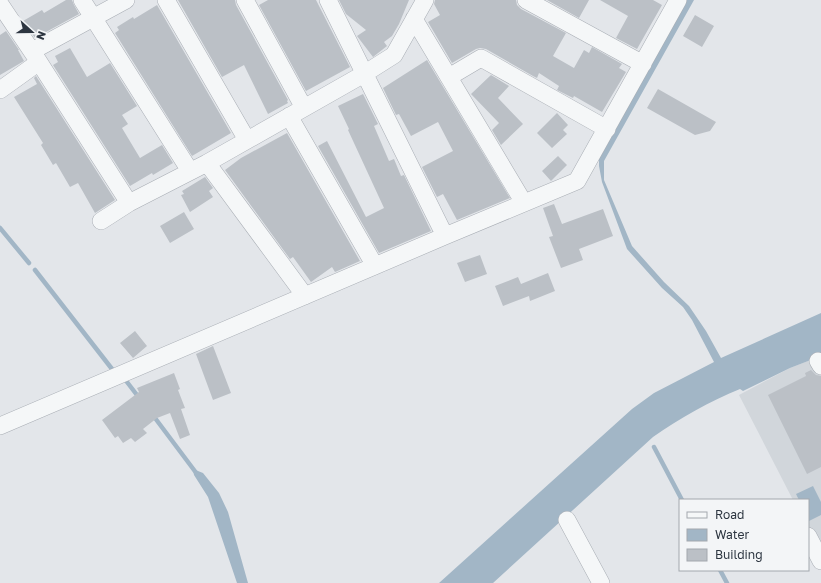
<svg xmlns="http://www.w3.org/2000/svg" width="821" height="583" font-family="'Golos Text',sans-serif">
<rect width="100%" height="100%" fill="#e3e6ea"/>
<!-- built -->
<path fill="#d1d6db" d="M813 359 821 375V554L808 529V500H793L739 395 790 368Z"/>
<!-- water -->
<path fill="#a2b6c6" d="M687 0H694L604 161V180L632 246 664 282 689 306 706 331 721 358 821 313V356L790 368 743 391 740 389C710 401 680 418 653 437L493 583H439L632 409 654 393 714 362 692 320 683 307 662 288 627 249 602 182 599 166V159Z
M193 469 203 473 219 493 228 512 248 583H237L208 497 194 475Z
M813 486 821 502V515L809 521 808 519V500H799L796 494Z"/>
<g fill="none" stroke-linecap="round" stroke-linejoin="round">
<!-- stream -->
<path stroke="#a2b6c6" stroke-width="4.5" d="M0 228 29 263
M35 270 112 369
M127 382 140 399
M152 414 197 474
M654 447 682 500
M720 570 727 583"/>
</g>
<!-- building -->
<path fill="#bbc0c6" d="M66 0H72L74 5 79 14 35 38 23 21 42 10 44 13Z
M178 0H235L236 5 288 100 287 101 288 103 268 114 244 65 222 77Z
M268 0H316L350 67 306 91 259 5Z
M339 0H409L399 24 392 36 384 42 387 46 373 57 357 36 366 30 346 14Z
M435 0H516L517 5 521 9 566 33 553 56 574 68 584 50 589 53 592 47 622 64 619 68 626 72 602 112 574 96 573 98 557 90 559 86 539 73 537 78 533 76 486 49 480 48 476 49 452 63 428 22 440 15 434 4Z
M547 0H589L579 18Z
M600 0H653L662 5 637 49 616 38 628 16Z
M157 5 231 133 192 156 115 33 119 30 117 27 133 17 134 19Z
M695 15 714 26 702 47 683 36Z
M6 31 19 50H18L24 61 0 75V35Z
M70 48 87 77 110 63 137 106 122 115 128 124 122 128 140 158 162 145 173 163 153 175 152 173 130 186 53 65 58 62 55 56Z
M427 60 510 198 457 220 443 194 437 197 422 167 453 151 438 122 411 136 399 114 396 115 383 88Z
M491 75 509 86 498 98 523 124 501 145 492 130 499 123 471 94Z
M36 76 115 200 95 213 78 183 70 187 56 163 53 165 41 145 43 143 14 97 37 84 34 78Z
M658 89 716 122 710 131 695 135 647 108Z
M363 94 378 124 374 126 389 161 394 159 401 176 404 175 431 231 379 253 318 146 327 141 366 217 384 208 348 130 349 129 338 106Z
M557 113 568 125 563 130 567 134 552 148 537 133Z
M287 133 360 261 335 272 332 267 311 282 293 257 290 259 225 170 241 158Z
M558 156 567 165 551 181 542 171Z
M205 177 213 188 209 191 213 197 190 212 181 195 184 194 182 191Z
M554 204 562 224 603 209 613 236 579 249 583 260 561 268 549 237 553 236 543 208Z
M184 212 194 229 170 243 160 226Z
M480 255 487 274 465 282 457 263Z
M548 273 555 291 530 301 529 296 503 306 495 286 518 277 521 284Z
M135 331 147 346 133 358 120 343Z
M213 346 231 393 213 400 196 354Z
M811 370 816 375 821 376V467L807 474 768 395 806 376 805 373Z
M174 373 180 389 178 390 185 408 181 409 190 435 180 439 170 413 157 418 143 429 147 433 135 442 131 438 123 443 118 436 115 438 102 420 139 392 137 388Z"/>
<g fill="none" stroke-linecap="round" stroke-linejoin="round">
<defs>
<path id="minor" d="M82 0 190 171
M166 0 247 140
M245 0 304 108
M328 0 445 236
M526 0 643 64
M0 4 39 62 129 203 207 163 305 296
M414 19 524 203
M32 51 126 0
M449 77 481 58 607 129
M0 90 39 62
M289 116 375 266
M207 163 364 74 394 55 425 0
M101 221 129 203
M818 361 821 366
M0 426 445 236 577 181 678 0
M567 520 601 583
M808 536 821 561"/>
</defs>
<!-- minor casing -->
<use href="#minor" stroke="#a8adb4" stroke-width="18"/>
<!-- minor -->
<use href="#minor" stroke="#f5f7f8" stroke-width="17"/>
</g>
<!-- legend -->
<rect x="679" y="499" width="130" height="72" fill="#f3f5f7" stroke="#a3a8ae"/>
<rect x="687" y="512" width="20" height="6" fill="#f5f7f8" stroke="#a3a8ae"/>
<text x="715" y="519" font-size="12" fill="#2c3540">Road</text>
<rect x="687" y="529" width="20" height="12" fill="#a2b6c6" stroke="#a3a8ae"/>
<text x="715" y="539" font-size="12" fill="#2c3540">Water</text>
<rect x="687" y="549" width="20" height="12" fill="#bbc0c6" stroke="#a3a8ae"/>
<text x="715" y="559" font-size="12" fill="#2c3540">Building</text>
<!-- north arrow -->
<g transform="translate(32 32) rotate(111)" stroke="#f3f5f7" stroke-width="3" paint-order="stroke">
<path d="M0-3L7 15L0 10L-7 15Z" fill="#2c3540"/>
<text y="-6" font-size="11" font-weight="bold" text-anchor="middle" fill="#2c3540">N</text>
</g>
</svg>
